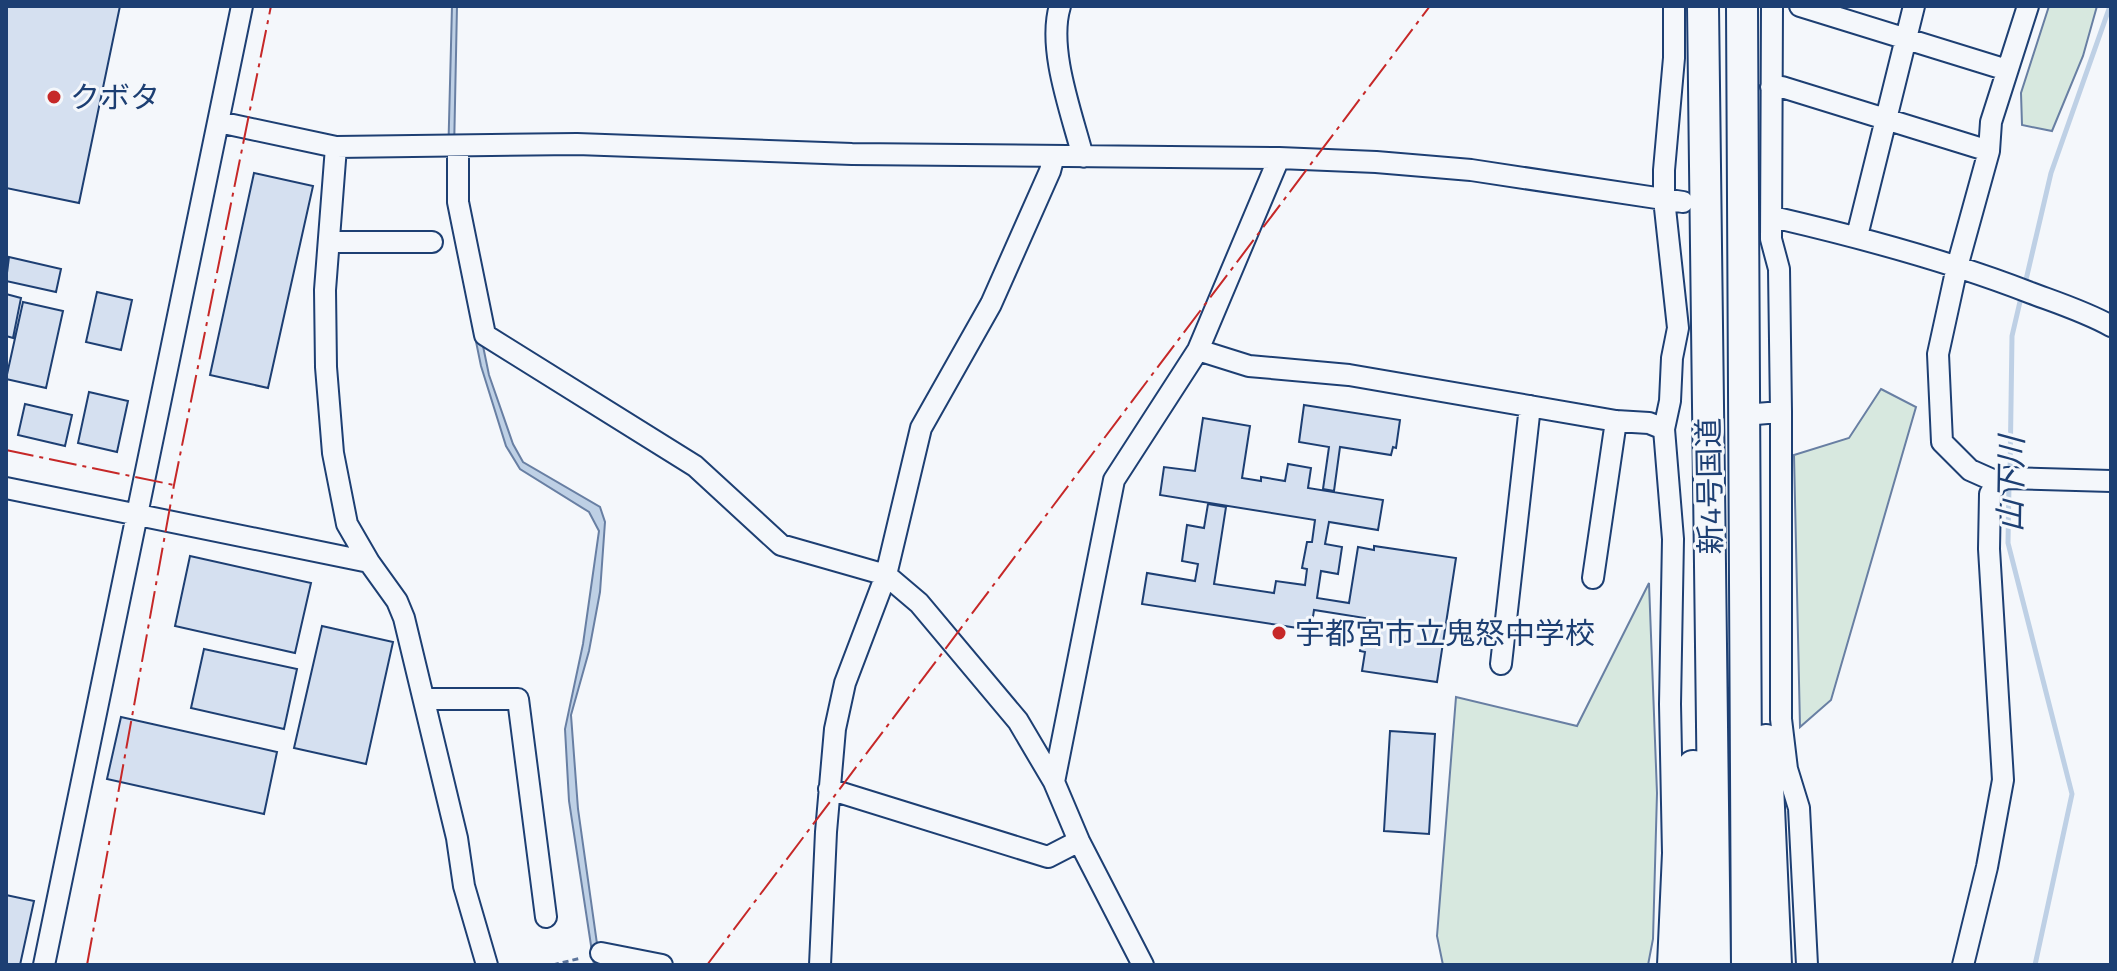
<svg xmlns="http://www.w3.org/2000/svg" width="2117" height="971" font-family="'Titillium Web','Noto Sans JP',sans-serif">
<rect width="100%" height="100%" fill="#f4f7fb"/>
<!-- green -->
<path fill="#d7e8df" stroke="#687fa3" stroke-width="2" d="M2049 6H2097L2083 56 2052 131 2022 125 2021 93Z
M1881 389 1916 407 1831 700 1800 727 1794 455 1849 438Z
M1649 583 1657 793 1653 939 1648 965H1443L1437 936 1456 697 1577 726Z"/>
<!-- water -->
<path fill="#bed0e5" stroke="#687fa3" stroke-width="2" d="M452 6H457L453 201 489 375 513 444 523 462 600 507 605 522 600 592 589 651 571 715 578 809 600 965H594L569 801 565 729 583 644 599 531 589 512 520 469 506 446 481 366 447 200Z"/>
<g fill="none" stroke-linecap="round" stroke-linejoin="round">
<!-- stream -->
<path stroke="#bed0e5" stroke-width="5" d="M2025 284 2051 173 2110 6
M2010 474 2012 336 2022 293
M2009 484 2008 543 2072 794 2035 965"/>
</g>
<!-- building -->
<path fill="#d5e0f0" stroke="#1d3f73" stroke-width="2" d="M6 6H120L79 203 6 188Z
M254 173 313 186 268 388 210 375Z
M9 257 61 269 56 292 6 281Z
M97 292 132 300 121 350 86 342Z
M6 294 21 298 13 338 6 336Z
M23 302 63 311 46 388 6 379Z
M89 392 128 401 117 452 78 443Z
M25 404 72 415 65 446 18 435Z
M1304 405 1400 420 1396 448 1393 447 1391 455 1340 447 1334 491 1323 489 1329 447 1299 442Z
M1203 418 1250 426 1242 478 1261 481V477L1285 481 1288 464 1311 468 1308 488 1383 500 1378 530 1329 522 1325 544 1342 547 1338 574 1321 571 1317 598 1349 603 1358 547 1374 550V546L1456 558 1437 682 1362 671 1365 652 1360 651 1365 618 1314 610 1311 630 1142 604 1147 573 1195 581 1198 564 1182 561 1187 525 1204 528 1208 504 1226 507 1214 584 1274 593 1276 581 1305 585 1307 569 1302 568 1307 542H1312L1315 520 1160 495 1164 467 1195 471Z
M190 556 311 583 295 653 175 626Z
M322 626 393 642 366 764 294 748Z
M204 649 297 669 284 729 191 708Z
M121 717 277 752 264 814 107 779Z
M1390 731 1435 734 1429 834 1384 831Z
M6 895 34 901 20 965H6Z"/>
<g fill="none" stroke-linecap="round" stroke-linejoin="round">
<defs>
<path id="minor" d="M1060 6C1047 49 1072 114 1083 157
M1800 6 2007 70
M1771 87H1782L1989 151
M219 122 336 147 577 144 852 154 1279 158 1376 162 1471 170 1683 202
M336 147 325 290 326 367 333 453 347 524 369 562 397 601 404 618 457 838 464 886 487 965
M458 148V202L485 335 695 466 781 545 886 575 919 603 1018 721 1054 782 1079 841 1143 965
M1777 218C1863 238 1949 261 2031 293 2058 303 2086 312 2111 326
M1857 236 1914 6
M329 242H432
M1198 350 1249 366 1349 375 1616 421 1649 423 1664 429
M1781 412V719L1787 769 1799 808 1807 965
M1744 415 1781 412 1779 269 1771 239 1772 6
M1997 482 1970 470 1942 442 1938 354 1957 267 1989 151 1991 122 2028 6
M6 488 369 562
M1593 578 1616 421
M1501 664 1530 406
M424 699H518L546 917
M1054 782 1114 480 1198 350 1279 158
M829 789 1048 857 1079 841
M601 953 662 965
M44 965 242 6
M820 965 826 832 835 729 845 683 886 575 921 428 991 304 1050 171 1054 156
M1668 965 1673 853 1670 704 1673 539 1664 429 1670 401 1672 358 1678 328 1664 199V170L1674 58V6
M1963 965 1987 867 2003 780 1989 549 1990 494 1997 482 2007 478 2111 481"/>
<path id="highway" d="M1703 6 1715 965
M1742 6 1747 965
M1766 740 1776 965
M1687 965 1693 766"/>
</defs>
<!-- minor casing -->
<use href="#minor" stroke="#1d3f73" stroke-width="24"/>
<!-- highway casing -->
<use href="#highway" stroke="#1d3f73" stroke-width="34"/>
<!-- path -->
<path stroke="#5e769c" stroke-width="3" stroke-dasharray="6 4" stroke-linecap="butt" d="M553 965 581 958"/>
<!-- minor -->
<use href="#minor" stroke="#f4f7fb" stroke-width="20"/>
<!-- highway -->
<use href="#highway" stroke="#f4f7fb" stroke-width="30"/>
<!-- power -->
<path stroke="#c62828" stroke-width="2" stroke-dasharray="28 6 4 6" stroke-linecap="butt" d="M6 450 174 485
M87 965 174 485 271 6
M707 965 1430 6"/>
</g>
<!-- markers -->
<g fill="#c62828" stroke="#f4f7fb" stroke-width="3">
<circle cx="54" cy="97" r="8"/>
<circle cx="1279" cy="633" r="8"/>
</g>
<g text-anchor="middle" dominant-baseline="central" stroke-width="6" stroke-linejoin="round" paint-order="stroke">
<!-- poi labels -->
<g font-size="30" fill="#1d3f73" stroke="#f4f7fb" text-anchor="start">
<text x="70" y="97">クボタ</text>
<text x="1295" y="633">宇都宮市立鬼怒中学校</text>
</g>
<!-- street labels -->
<g font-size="30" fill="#1d3f73" stroke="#f4f7fb">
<text transform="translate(1709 486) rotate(-91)">新4号国道</text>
</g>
<!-- water labels -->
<g font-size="32" font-style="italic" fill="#1d3f73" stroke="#f4f7fb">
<text transform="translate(2010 484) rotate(-89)">山下川</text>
</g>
</g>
<!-- border -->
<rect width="2117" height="971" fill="none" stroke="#1d3f73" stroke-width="16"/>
</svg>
